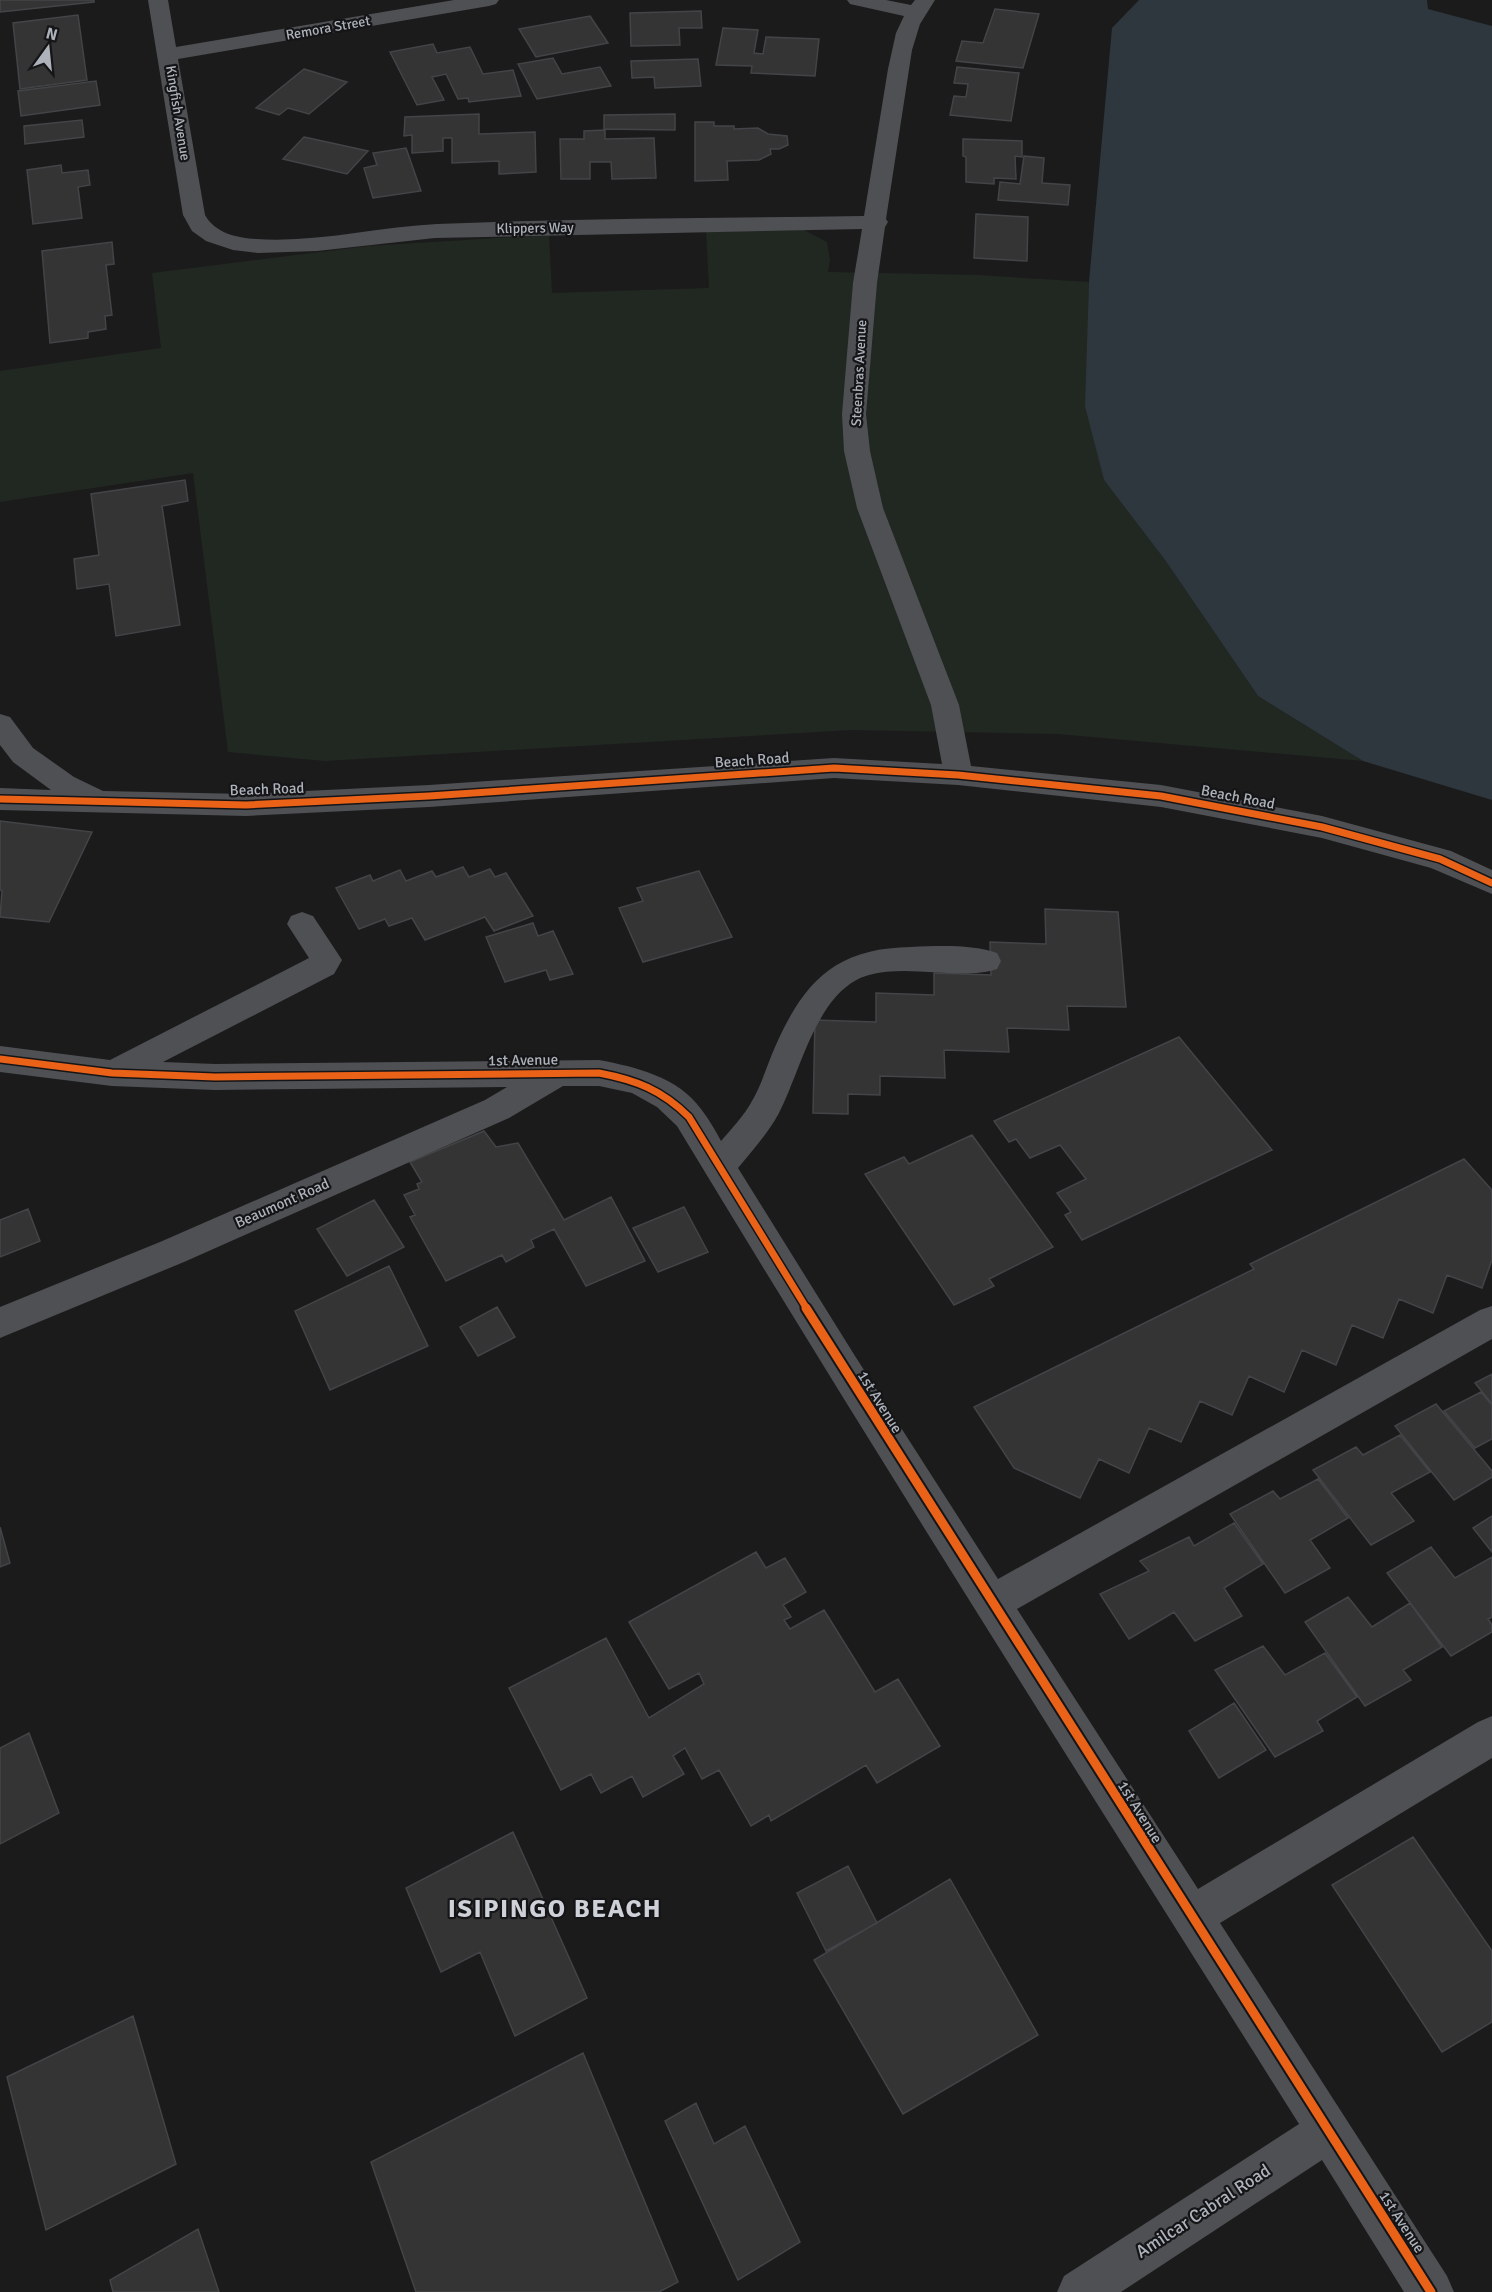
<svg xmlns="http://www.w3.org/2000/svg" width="1492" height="2292" font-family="Signika,sans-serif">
<rect width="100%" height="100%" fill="#1b1b1b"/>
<!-- green -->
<path fill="#212822" d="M788 228 804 230 827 242 830 260 828 272 978 275 1089 282 1086 406 1104 480 1165 560 1258 696 1363 761 1058 734 851 730 325 761 228 752 193 473 0 502V371L161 348 152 273 368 246 549 235 552 293 709 288 706 230Z"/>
<!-- water -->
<path fill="#2e373d" d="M1139 0H1427L1428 9 1492 26V800L1363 761 1258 696 1165 560 1104 480 1085 406 1089 282 1112 28Z"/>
<!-- building -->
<path fill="#343435" stroke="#434447" stroke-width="1.5" d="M0 0H94V2L0 12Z
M995 9 1039 14 1023 68 956 61 962 41 983 43Z
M701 11 702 28H679L680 45 631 46 630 13Z
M78 15 87 80 20 89 13 23Z
M590 16 608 43 536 57 519 29Z
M723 28 758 30 754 53 763 54 766 37 819 39 815 76 751 73 752 66 716 65Z
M433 44 437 53 470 47 483 74 513 70 521 96 469 102 468 98 458 99 446 74 432 77 444 100 417 105 390 52Z
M553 58 562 74 600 67 611 86 537 99 518 64Z
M698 59 701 86 655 88 654 77 632 78 631 61Z
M957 67 1019 73 1011 121 950 115 954 96 966 97 968 84 954 83Z
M304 69 347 82 309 114 288 108 279 115 256 108Z
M96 81 100 105 21 116 18 91Z
M479 114V134L535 132 536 172 499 174V161L452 163V138H443V151L412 153V135L404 136 405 117Z
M675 114V130L604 129V115Z
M82 120 84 137 25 144 24 126Z
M695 122H714V126H734V129L758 128 768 134 787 136 788 145 779 149H770L771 154 759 160 727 161 728 180 695 181Z
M605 130V139L654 138 656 178 612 179 611 162H590V179H561L560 139H584V131Z
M304 137 368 151 347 174 283 159Z
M963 139 1022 141V157L1015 156 1016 179 994 178V184L966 182V157L963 156Z
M406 148 421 191 373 198 364 168 377 165 373 153Z
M1024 156 1044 158 1042 183 1070 185 1068 205 998 200 1000 182 1020 184Z
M61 165 62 173 88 170 90 185 78 187 82 218 33 224 27 170Z
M976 214 1028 217 1027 261 974 258Z
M112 242 114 264 106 265 112 315 105 316 106 329 88 332V338L50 343 42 251Z
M185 480 188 501 162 506 180 625 116 636 109 584 77 589 74 559 99 555 91 494Z
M0 821 92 832 49 922 0 917 2 891 0 890Z
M463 867 469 877 490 869 495 877 506 873 533 916 494 931 485 917 425 940 412 918 389 926 385 919 359 929 336 888 370 875 373 881 400 870 406 881 432 871 436 877Z
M699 871 732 937 643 962 619 908 643 901 637 888Z
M1045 909 1118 912 1126 1007 1067 1006 1069 1030 1007 1028 1009 1052 944 1050 945 1078 880 1076V1095L848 1094V1114L813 1113 815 1020 876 1022V993L934 995V973L991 975 990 942 1046 944Z
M533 923 538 936 553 931 573 974 550 980 546 970 505 982 486 937Z
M1179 1037 1272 1150 1082 1240 1065 1215 1071 1212 1057 1193 1086 1179 1060 1145 1030 1158 1016 1139 1009 1142 994 1121Z
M484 1131 496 1147 518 1143 564 1220 611 1197 645 1261 586 1286 554 1229 531 1240 534 1247 506 1262 502 1255 446 1281 410 1217 415 1215 404 1195 419 1189 417 1184 422 1182 410 1162Z
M972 1135 1053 1247 989 1279 994 1286 954 1305 865 1174 904 1157 909 1164Z
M1464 1159 1492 1190V1260L1482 1288 1447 1275 1433 1313 1399 1299 1383 1338 1352 1325 1336 1365 1302 1350 1284 1392 1249 1376 1232 1415 1200 1401 1181 1442 1149 1428 1129 1473 1099 1459 1080 1498 1014 1468 974 1407 1254 1269 1250 1264Z
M374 1200 404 1247 347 1276 317 1229Z
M684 1207 708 1252 658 1272 633 1228Z
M28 1209 40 1241 0 1257V1220Z
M389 1266 428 1346 330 1390 295 1311Z
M497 1307 515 1337 478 1356 460 1327Z
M1492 1374V1404L1475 1383Z
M1481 1392 1492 1405V1439L1475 1448 1444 1411Z
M1436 1404 1492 1471V1477L1454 1500 1395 1426Z
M1400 1435 1430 1472 1391 1493 1414 1521 1371 1545 1313 1470 1356 1447 1363 1455Z
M1318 1479 1348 1518 1310 1540 1330 1568 1285 1593 1230 1514 1273 1491 1280 1499Z
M1492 1516V1552L1473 1528Z
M1234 1523 1263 1564 1224 1588 1242 1616 1195 1641 1174 1612 1129 1639 1100 1594 1149 1571 1140 1561 1189 1537 1194 1546Z
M0 1527 10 1563 0 1567Z
M1431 1547 1455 1578 1492 1557V1617L1488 1619 1492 1625V1632L1451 1656 1387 1573Z
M756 1552 766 1568 785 1558 806 1592 783 1605 791 1617 784 1620 790 1629 824 1610 875 1692 898 1679 940 1746 877 1783 866 1765 771 1821 769 1815 751 1826 719 1770 702 1779 685 1748 673 1756 684 1774 643 1797 632 1776 601 1793 591 1774 561 1790 509 1688 606 1638 649 1718 704 1684 699 1673 669 1689 629 1622Z
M1348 1597 1372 1627 1410 1603 1442 1647 1403 1670 1411 1680 1365 1706 1305 1622Z
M1263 1646 1285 1675 1325 1653 1357 1697 1317 1721 1323 1731 1275 1757 1215 1670Z
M1234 1703 1266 1750 1219 1778 1189 1731Z
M29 1733 59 1813 0 1844V1748Z
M513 1832 587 1998 515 2036 480 1952 441 1972 406 1888Z
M1413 1837 1492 1951V2022L1442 2052 1332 1885Z
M848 1866 877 1923 826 1951 797 1893Z
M950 1879 1038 2035 903 2114 814 1960Z
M133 2016 176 2164 46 2230 7 2077Z
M583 2053 678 2282 659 2292H416L371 2162Z
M696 2103 714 2144 745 2126 800 2242 738 2280 665 2121Z
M198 2229 219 2292H113L110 2280Z"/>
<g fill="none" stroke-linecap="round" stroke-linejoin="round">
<!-- minor -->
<path fill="#4f5054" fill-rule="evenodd" d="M148 0H168L176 47 454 0H499L496 4 489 6 178 59 205 215C215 233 237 238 256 239 317 243 377 227 437 224 579 218 722 218 864 216L888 69 896 33 904 16 850 4 847 0H886L911 5 915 0H935L920 24 912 50 886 219 888 222 885 227 877 283 866 414 870 451 883 508 959 705 971 766 1161 785 1322 816 1451 851 1492 870V894L1431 868 1322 838 1161 807 958 785 834 778 429 807 246 816 0 810V788L51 790 13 762 0 745V714L10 717 33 748 74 777 103 791 246 794 429 785 834 758 942 764 931 705 857 508 844 451 842 414 853 283 862 229 435 238 317 251 258 253 233 250 206 241 192 231 183 215Z
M302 912 313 916 342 960 334 974 163 1062 215 1064 599 1060C636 1067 678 1077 701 1109 709 1119 715 1130 721 1141 732 1128 744 1116 752 1101 762 1084 767 1065 775 1047 804 981 836 948 911 947 938 946 971 944 997 953L1001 961 997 969C961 981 911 964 869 975 817 989 801 1071 779 1113 768 1133 753 1150 738 1168L855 1356 998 1579 1480 1310 1492 1306V1339L1017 1609 1198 1889 1478 1722 1492 1716V1758L1220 1923 1447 2276 1454 2292H1404L1322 2160 1121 2292H1057L1064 2276 1299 2124C1090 1792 880 1462 677 1126L657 1107 632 1093 599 1086H563L509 1118 184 1262 0 1338V1307L160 1242 485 1100 507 1087 215 1090 112 1086 0 1072V1046L110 1060 309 958 287 924 291 916Z"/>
<defs>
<path id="cycleway-far1" d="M0 799 246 805 429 796 834 768 958 775 1161 796 1322 827 1440 859 1492 883
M0 1059 112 1073 215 1077 599 1073C636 1080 662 1090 689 1117L807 1309"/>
<path id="cycleway" d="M806 1308 1431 2292"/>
</defs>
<!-- cycleway-far1 casing -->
<use href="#cycleway-far1" stroke="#151517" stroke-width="10"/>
<!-- cycleway casing -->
<use href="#cycleway" stroke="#151517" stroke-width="13"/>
<!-- cycleway-far1 -->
<use href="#cycleway-far1" stroke="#ea6118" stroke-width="7"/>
<!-- cycleway -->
<use href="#cycleway" stroke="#ea6118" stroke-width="9"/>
</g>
<g text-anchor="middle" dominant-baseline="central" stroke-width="4.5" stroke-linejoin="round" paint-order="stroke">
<!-- far-street labels -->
<g font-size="14" fill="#adb2bb" stroke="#151517">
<text transform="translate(328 28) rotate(-10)">Remora Street</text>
<text transform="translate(178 113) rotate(81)">Kingfish Avenue</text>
<text transform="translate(535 228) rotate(-1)">Klippers Way</text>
<text transform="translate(859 373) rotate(-87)">Steenbras Avenue</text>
</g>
<!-- street labels -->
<g font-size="15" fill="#adb2bb" stroke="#151517">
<text transform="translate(752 760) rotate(-4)">Beach Road</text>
<text transform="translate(267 789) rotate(-2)">Beach Road</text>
<text transform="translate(1238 797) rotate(11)">Beach Road</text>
<text transform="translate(523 1060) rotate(-1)">1st Avenue</text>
<text transform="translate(282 1203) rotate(-24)">Beaumont Road</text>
<text transform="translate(880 1402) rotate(58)">1st Avenue</text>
<text transform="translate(1140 1812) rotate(58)">1st Avenue</text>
<text transform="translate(1402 2222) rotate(57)">1st Avenue</text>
</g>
<!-- near-street labels -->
<g font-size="18" fill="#adb2bb" stroke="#151517">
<text transform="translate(1203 2211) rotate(-33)">Amilcar Cabral Road</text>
</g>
<!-- near-district labels -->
<g font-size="26" font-weight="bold" letter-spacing="1.5" fill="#ced1d7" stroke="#151517">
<text x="555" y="1909">ISIPINGO BEACH</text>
</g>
</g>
<!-- north arrow -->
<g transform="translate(48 48) rotate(15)" stroke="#151517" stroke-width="4.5" paint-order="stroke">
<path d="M0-4.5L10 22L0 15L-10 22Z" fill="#adb2bb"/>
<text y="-9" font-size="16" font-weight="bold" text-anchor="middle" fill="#adb2bb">N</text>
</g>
</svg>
